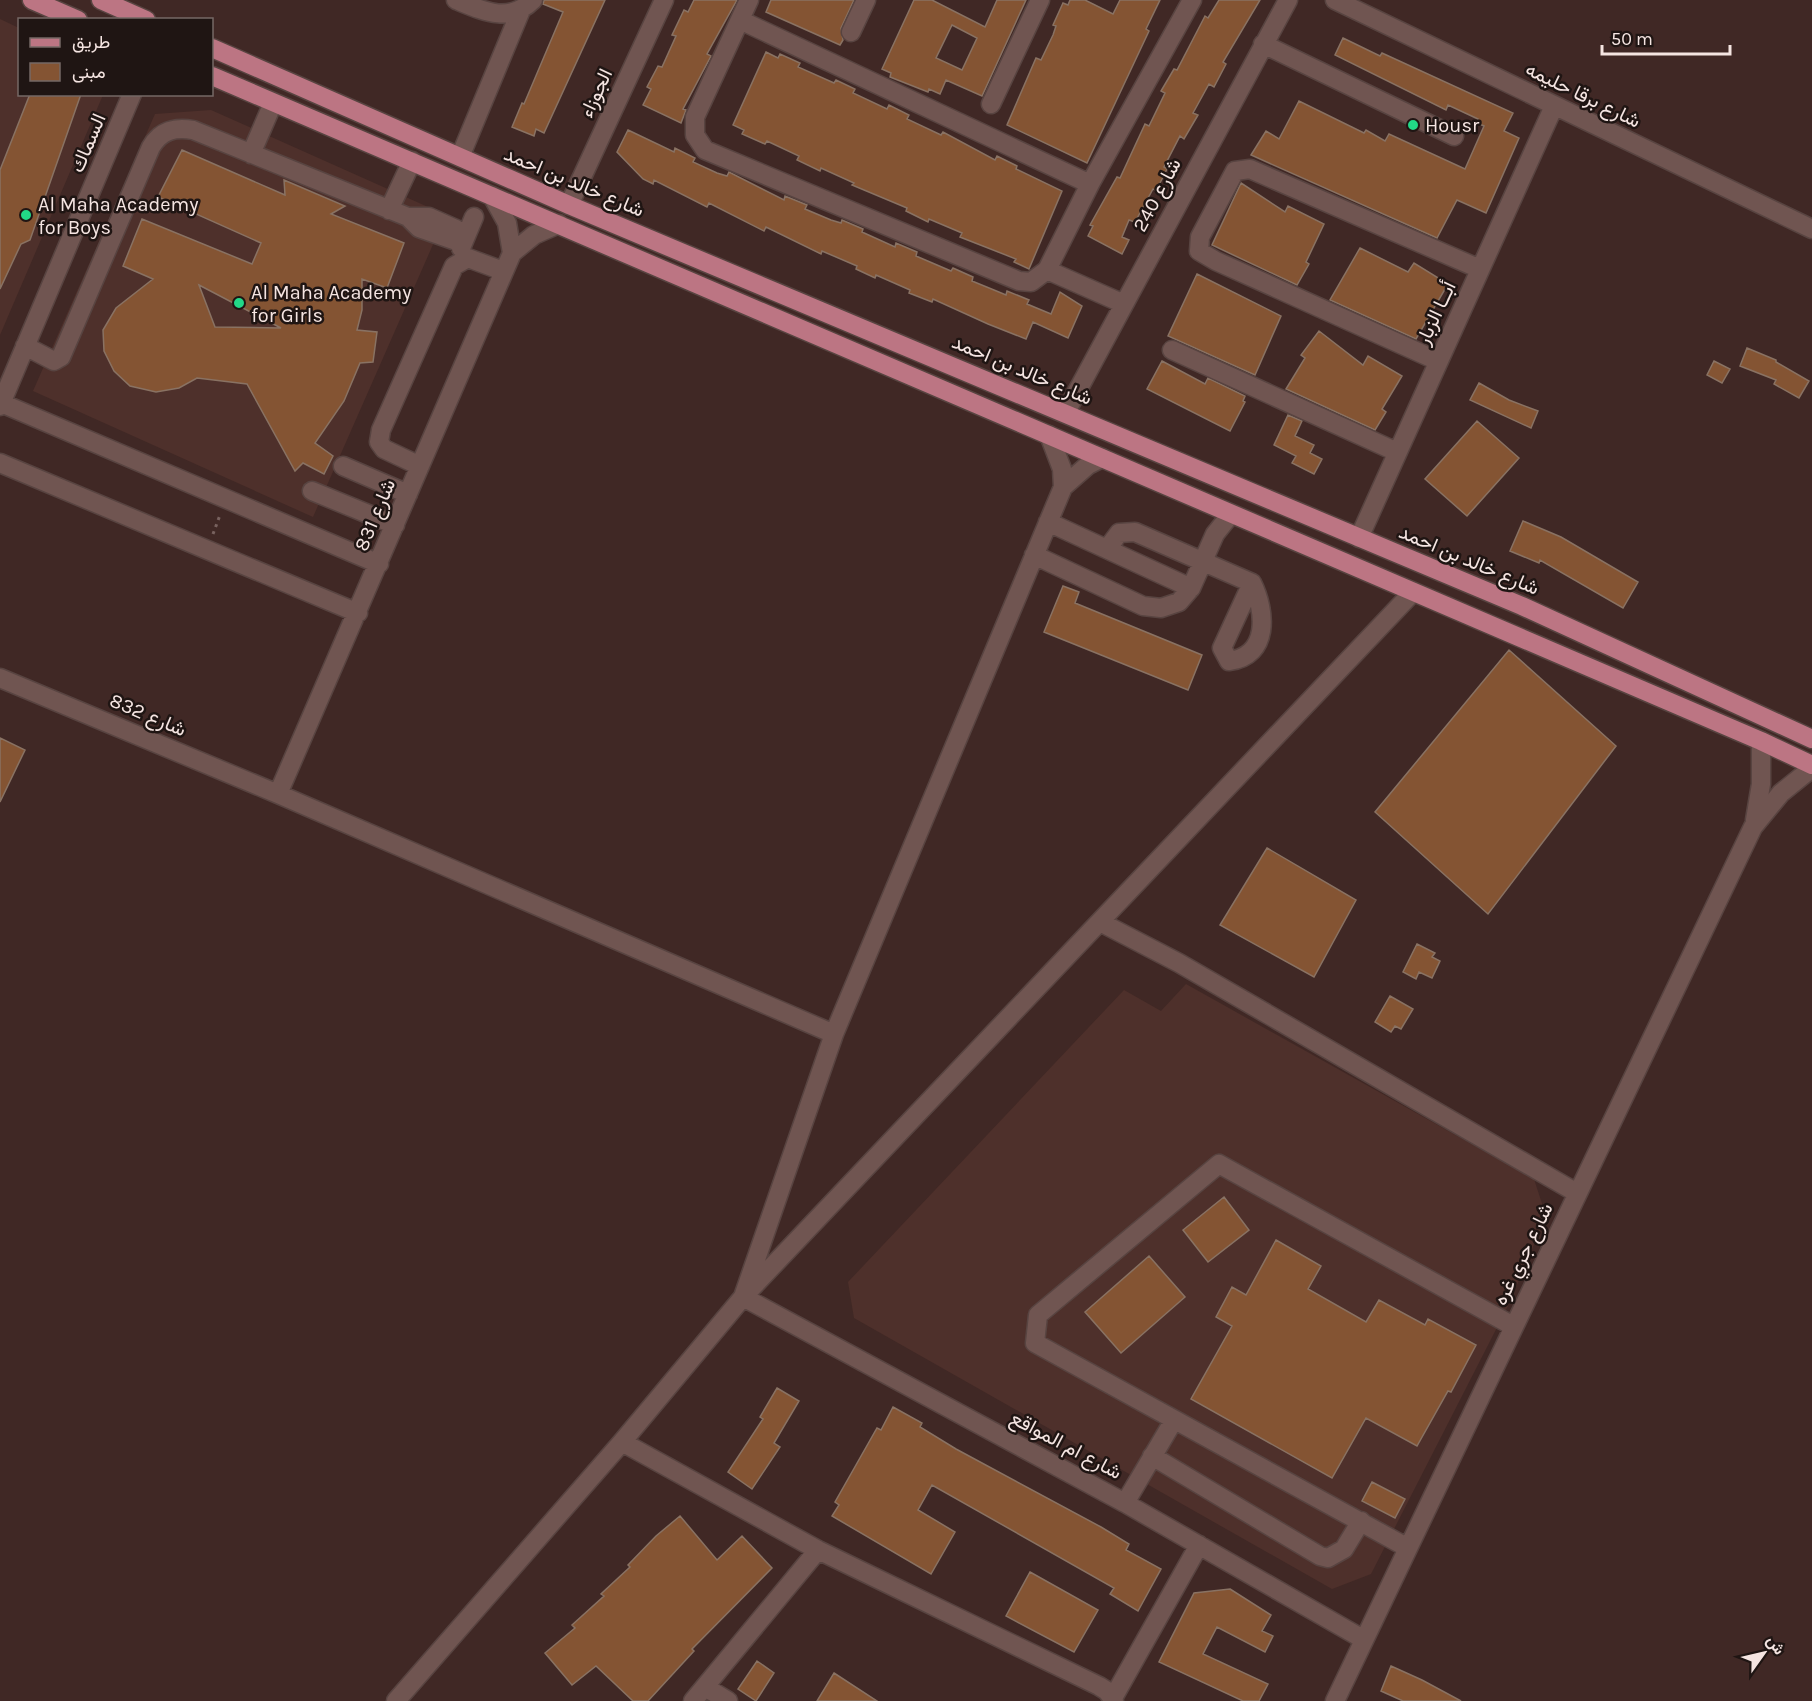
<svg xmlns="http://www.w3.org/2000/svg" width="1812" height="1701" font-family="Karla,Vazirmatn,sans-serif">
<rect width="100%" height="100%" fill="#402825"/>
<!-- built -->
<path fill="#4e302b" d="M0 19 19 28 20 94 103 95 0 335Z
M211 110 446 215 313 517 33 391 155 114Z
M1186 984 1534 1179 1546 1216 1509 1304 1371 1574 1332 1589 854 1318 848 1282 1124 990 1161 1011Z"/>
<!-- building -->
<path fill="#845433" stroke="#897263" stroke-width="1.5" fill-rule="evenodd" d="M544 0H605L544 133 536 129 534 136 512 127 522 103 524 104 563 12 543 4Z
M694 0H737L707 54 711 56 683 109 686 110 681 123 643 105 651 89 647 87 658 66 662 67 676 36 672 35 684 10 688 12Z
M771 0H854L841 28 843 40 840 45 766 12Z
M914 0H932L985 27 997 0H1026L982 96 946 80 940 94 929 89 928 92 890 77 891 73 882 69ZM952 25 977 38 962 70 936 58Z
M1070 0H1085L1113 14 1120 0H1160L1146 29 1149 31 1087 163 1007 125 1036 58 1041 60 1053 35 1056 26 1053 25 1063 3 1068 5Z
M1219 0H1260L1223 62 1226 64 1214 87 1209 84 1193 113 1198 115 1184 139 1180 136 1164 167 1167 169 1156 191 1153 189 1135 222 1129 220 1122 237 1129 240 1122 254 1088 236 1093 226 1090 225 1117 177 1120 178 1145 124 1149 126 1165 93 1161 91 1174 69 1177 70 1205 16 1208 18Z
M1343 38 1380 56 1382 53 1513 113 1504 131 1519 138 1486 213 1457 200 1437 238 1251 155 1266 131 1279 139 1299 101 1364 133 1366 130 1385 141 1389 134 1465 169 1484 126 1477 123 1478 119 1448 105 1446 110 1335 55Z
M766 52 778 58 780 54 800 63 798 67 834 83 836 80 855 89 853 93 887 109 889 105 909 115 907 119 941 135 943 132 995 160 997 156 1017 166 1016 169 1062 191 1029 269 1014 262 1016 259 960 237 962 233 929 219 928 222 906 211 907 208 852 185 854 183 821 168 820 171 797 160 799 156 767 141 765 144 742 134 744 130 733 125Z
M30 94H81L30 240 21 244 0 289V170Z
M628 130 674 152 675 148 695 158 693 162 717 173 727 176 729 172 784 200 785 196 807 205 805 209 831 220 841 223 842 220 863 229 862 232 895 247 896 243 917 252 916 256 951 271 953 268 973 277 972 281 994 290 1006 295 1007 291 1029 300 1027 304 1051 314 1060 292 1082 306 1068 338 1033 322 1026 339 988 324 933 299 932 302 909 293 910 290 876 275 875 278 856 269 857 266 822 251 821 254 766 227 764 231 709 203 707 207 654 180 653 184 643 179 617 152Z
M182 150 285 195 284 180 345 206 331 214 404 243 387 288 362 279V310L357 330 377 332 373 362 360 363 344 401 315 443 333 456 324 474 303 463 295 471 247 384 197 378 179 388 156 392 130 386 114 371 104 351 103 330 116 308 153 279 123 266 142 219 252 264 261 243 158 197ZM199 285 281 328 215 327Z
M1241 183 1285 212 1288 206 1324 224 1306 262 1309 264 1297 285 1212 245Z
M1360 248 1408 272 1414 263 1448 284 1416 339 1330 300Z
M1197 274 1281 316 1255 375 1168 336Z
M1319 331 1363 365 1368 356 1402 376 1382 409 1386 412 1375 430 1286 389 1305 358 1301 355Z
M1747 348 1776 360V362L1809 381 1799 398 1774 384 1776 380 1740 366Z
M1162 361 1205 384 1208 378 1245 396 1243 401 1245 402 1230 431 1147 389Z
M1714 361 1730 369 1722 383 1707 375Z
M1479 383 1509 400 1538 411 1531 428 1470 400Z
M1288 415 1302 421 1295 436 1314 445 1310 453 1322 459 1314 474 1292 463 1296 456 1274 445Z
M1477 421 1519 458 1467 516 1425 479Z
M1523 521 1561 537 1638 582 1623 608 1540 560 1539 563 1510 551Z
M1063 586 1079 592 1075 603 1202 655 1188 690 1044 632Z
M1509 650 1616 746 1488 914 1375 812Z
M0 738 25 750 0 802Z
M1267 848 1356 900 1314 977 1220 925Z
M1417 944 1435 953 1432 957 1440 961 1432 978 1419 972 1416 979 1403 972Z
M1390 996 1413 1009 1401 1029 1395 1026 1391 1032 1375 1022Z
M1224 1197 1249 1230 1208 1262 1183 1230Z
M1276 1240 1321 1266 1308 1289 1366 1322 1379 1300 1425 1325 1428 1319 1476 1345 1451 1392 1448 1391 1417 1446 1366 1418 1332 1478 1191 1399 1232 1326 1216 1317 1232 1287 1246 1295Z
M1149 1256 1185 1297 1121 1353 1085 1312Z
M777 1388 799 1401 774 1443 780 1447 752 1489 728 1472 763 1419 760 1417Z
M893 1407 922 1423 920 1427 956 1449 1101 1527 1129 1544 1126 1550 1161 1569 1138 1611 1110 1594 1114 1588 932 1485 918 1510 955 1532 931 1574 832 1516 839 1505 835 1502 877 1428 881 1430Z
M1372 1482 1405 1499 1395 1518 1362 1501Z
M680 1516 717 1560 742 1536 772 1568 692 1649 694 1651 648 1701H633L596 1666 572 1685 545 1653 575 1628 572 1625 604 1596 601 1594 630 1567 628 1565 656 1536Z
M1030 1572 1098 1610 1074 1652 1006 1616Z
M1230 1589 1271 1615 1262 1631 1273 1636 1265 1652 1217 1627 1203 1654 1268 1684 1259 1701H1243L1159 1662 1194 1593Z
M757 1661 774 1673 756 1701 738 1689Z
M1391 1666 1422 1680 1461 1701H1403L1381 1691Z
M834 1673 877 1701H817Z"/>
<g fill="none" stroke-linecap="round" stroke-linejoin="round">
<defs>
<path id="minor" d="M456 0C483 11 509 24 533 0
M749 0 695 117V135L705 150 1019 281 1031 282 1047 270 1090 184 1192 0
M1335 0 1812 229
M740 20 1090 184
M851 32 866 0
M1263 44 1454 136
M991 104 1040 0
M251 154 273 103
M460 157 521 10
M492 196 507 223 512 253
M569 205 664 0
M389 210 412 161
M408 217H429L456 229
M461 248 474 217
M1047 270 1124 304
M25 346 54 361 61 357 151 147C161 130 175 127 193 130L408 217 419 228 462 243
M1172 350 1397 452
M1438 361 1216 261 1199 251 1200 237 1235 171 1250 169 1480 269
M1 403 379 564
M0 406 132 94
M1066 412 1288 0
M1049 435 1062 469 1063 487
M0 463 358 613
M343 466 408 494
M420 466 384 449 379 442 381 430 454 266 468 258 503 271
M312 491 395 525
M1048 522 1191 588
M1359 538 1554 106
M1107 549 1119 533 1135 532 1252 583C1266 611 1270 656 1229 661L1222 648 1252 583
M1034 555 1143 606 1161 608 1179 602 1191 588 1215 534 1231 514
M0 678 278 794 834 1034
M278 794 512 253 534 235 559 224
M1755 820 1761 784V741
M1100 922 1179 963 1577 1193
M622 1442 818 1550 1099 1686 1107 1691 1114 1701
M1152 1456 1320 1556 1328 1558 1344 1549 1361 1521
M1125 1503 1174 1420
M1408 1548 1035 1343 1038 1315 1219 1164 1513 1326
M1363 1639 1125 1503 743 1297 1413 592
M705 1687 728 1701
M1113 1698 1199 1545
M396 1701 622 1442 743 1297 834 1034 1063 487 1088 465 1102 458
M693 1701 818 1550
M1335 1701 1753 827 1781 793 1812 768"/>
<path id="major" d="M32 0 78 20
M101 0 146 20
M212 48 569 205 1522 606 1812 739
M212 76 1761 741 1812 765"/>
</defs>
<!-- minor casing -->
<use href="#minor" stroke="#584441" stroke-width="21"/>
<!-- major casing -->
<use href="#major" stroke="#584441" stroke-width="21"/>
<!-- path -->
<path stroke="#78625f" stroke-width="3" stroke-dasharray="3 4.5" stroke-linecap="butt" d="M213 534 220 515"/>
<!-- minor -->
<use href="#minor" stroke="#705551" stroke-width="18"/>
<!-- major -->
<use href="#major" stroke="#bc7583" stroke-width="18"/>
</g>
<!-- markers -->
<g fill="#22d887" stroke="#1f1513" stroke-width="2">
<circle cx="1413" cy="125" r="6"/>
<circle cx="26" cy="215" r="6"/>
<circle cx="239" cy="303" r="6"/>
</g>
<g text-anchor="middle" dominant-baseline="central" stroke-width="5" stroke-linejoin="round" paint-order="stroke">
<!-- street labels -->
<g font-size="20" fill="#f5e5e2" stroke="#1f1513">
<text transform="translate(596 93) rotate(-65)">الجوزاء</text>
<text transform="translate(1583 95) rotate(26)">شارع برقا حليمه</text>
<text transform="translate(88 143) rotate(-67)">السماك</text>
<text transform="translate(574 182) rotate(23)">شارع خالد بن احمد</text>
<text transform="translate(1157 195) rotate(-62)">شارع 240</text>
<text transform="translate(1436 313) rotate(-65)">أبــا الزبار</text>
<text transform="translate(1022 370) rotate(23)">شارع خالد بن احمد</text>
<text transform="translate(375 515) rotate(-67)">شارع 831</text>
<text transform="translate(1469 560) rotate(23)">شارع خالد بن احمد</text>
<text transform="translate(148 715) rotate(23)">شارع 832</text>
<text transform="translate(1523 1254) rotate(-64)">شارع جري غره</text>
<text transform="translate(1066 1445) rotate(28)">شارع ام المواقع</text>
</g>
<!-- poi labels -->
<g font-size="20" fill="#f5e5e2" stroke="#1f1513" text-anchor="start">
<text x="1425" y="125">Housr</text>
<text x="38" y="204">Al Maha Academy<tspan x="38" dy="23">for Boys</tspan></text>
<text x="251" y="292">Al Maha Academy<tspan x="251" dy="23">for Girls</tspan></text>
</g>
</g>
<!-- legend -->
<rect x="18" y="18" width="195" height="78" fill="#1f1513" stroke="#756866" stroke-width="1.5"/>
<rect x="30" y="38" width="30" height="9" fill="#bc7583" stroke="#756866" stroke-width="1.5"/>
<text x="72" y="48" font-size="18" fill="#f5e5e2">طريق</text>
<rect x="30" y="63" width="30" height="18" fill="#845433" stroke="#756866" stroke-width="1.5"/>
<text x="72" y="78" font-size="18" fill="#f5e5e2">مبنى</text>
<!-- north arrow -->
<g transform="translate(1764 1653) rotate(56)" stroke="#1f1513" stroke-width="4.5" paint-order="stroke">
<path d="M0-4.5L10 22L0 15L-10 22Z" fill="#f5e5e2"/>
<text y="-9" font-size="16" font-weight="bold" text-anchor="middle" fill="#f5e5e2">ش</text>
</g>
<!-- scale -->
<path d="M1602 45v9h128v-9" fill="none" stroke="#f5e5e2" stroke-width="3"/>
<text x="1611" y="45" font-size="18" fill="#f5e5e2" stroke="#1f1513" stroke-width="4.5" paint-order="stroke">50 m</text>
</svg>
